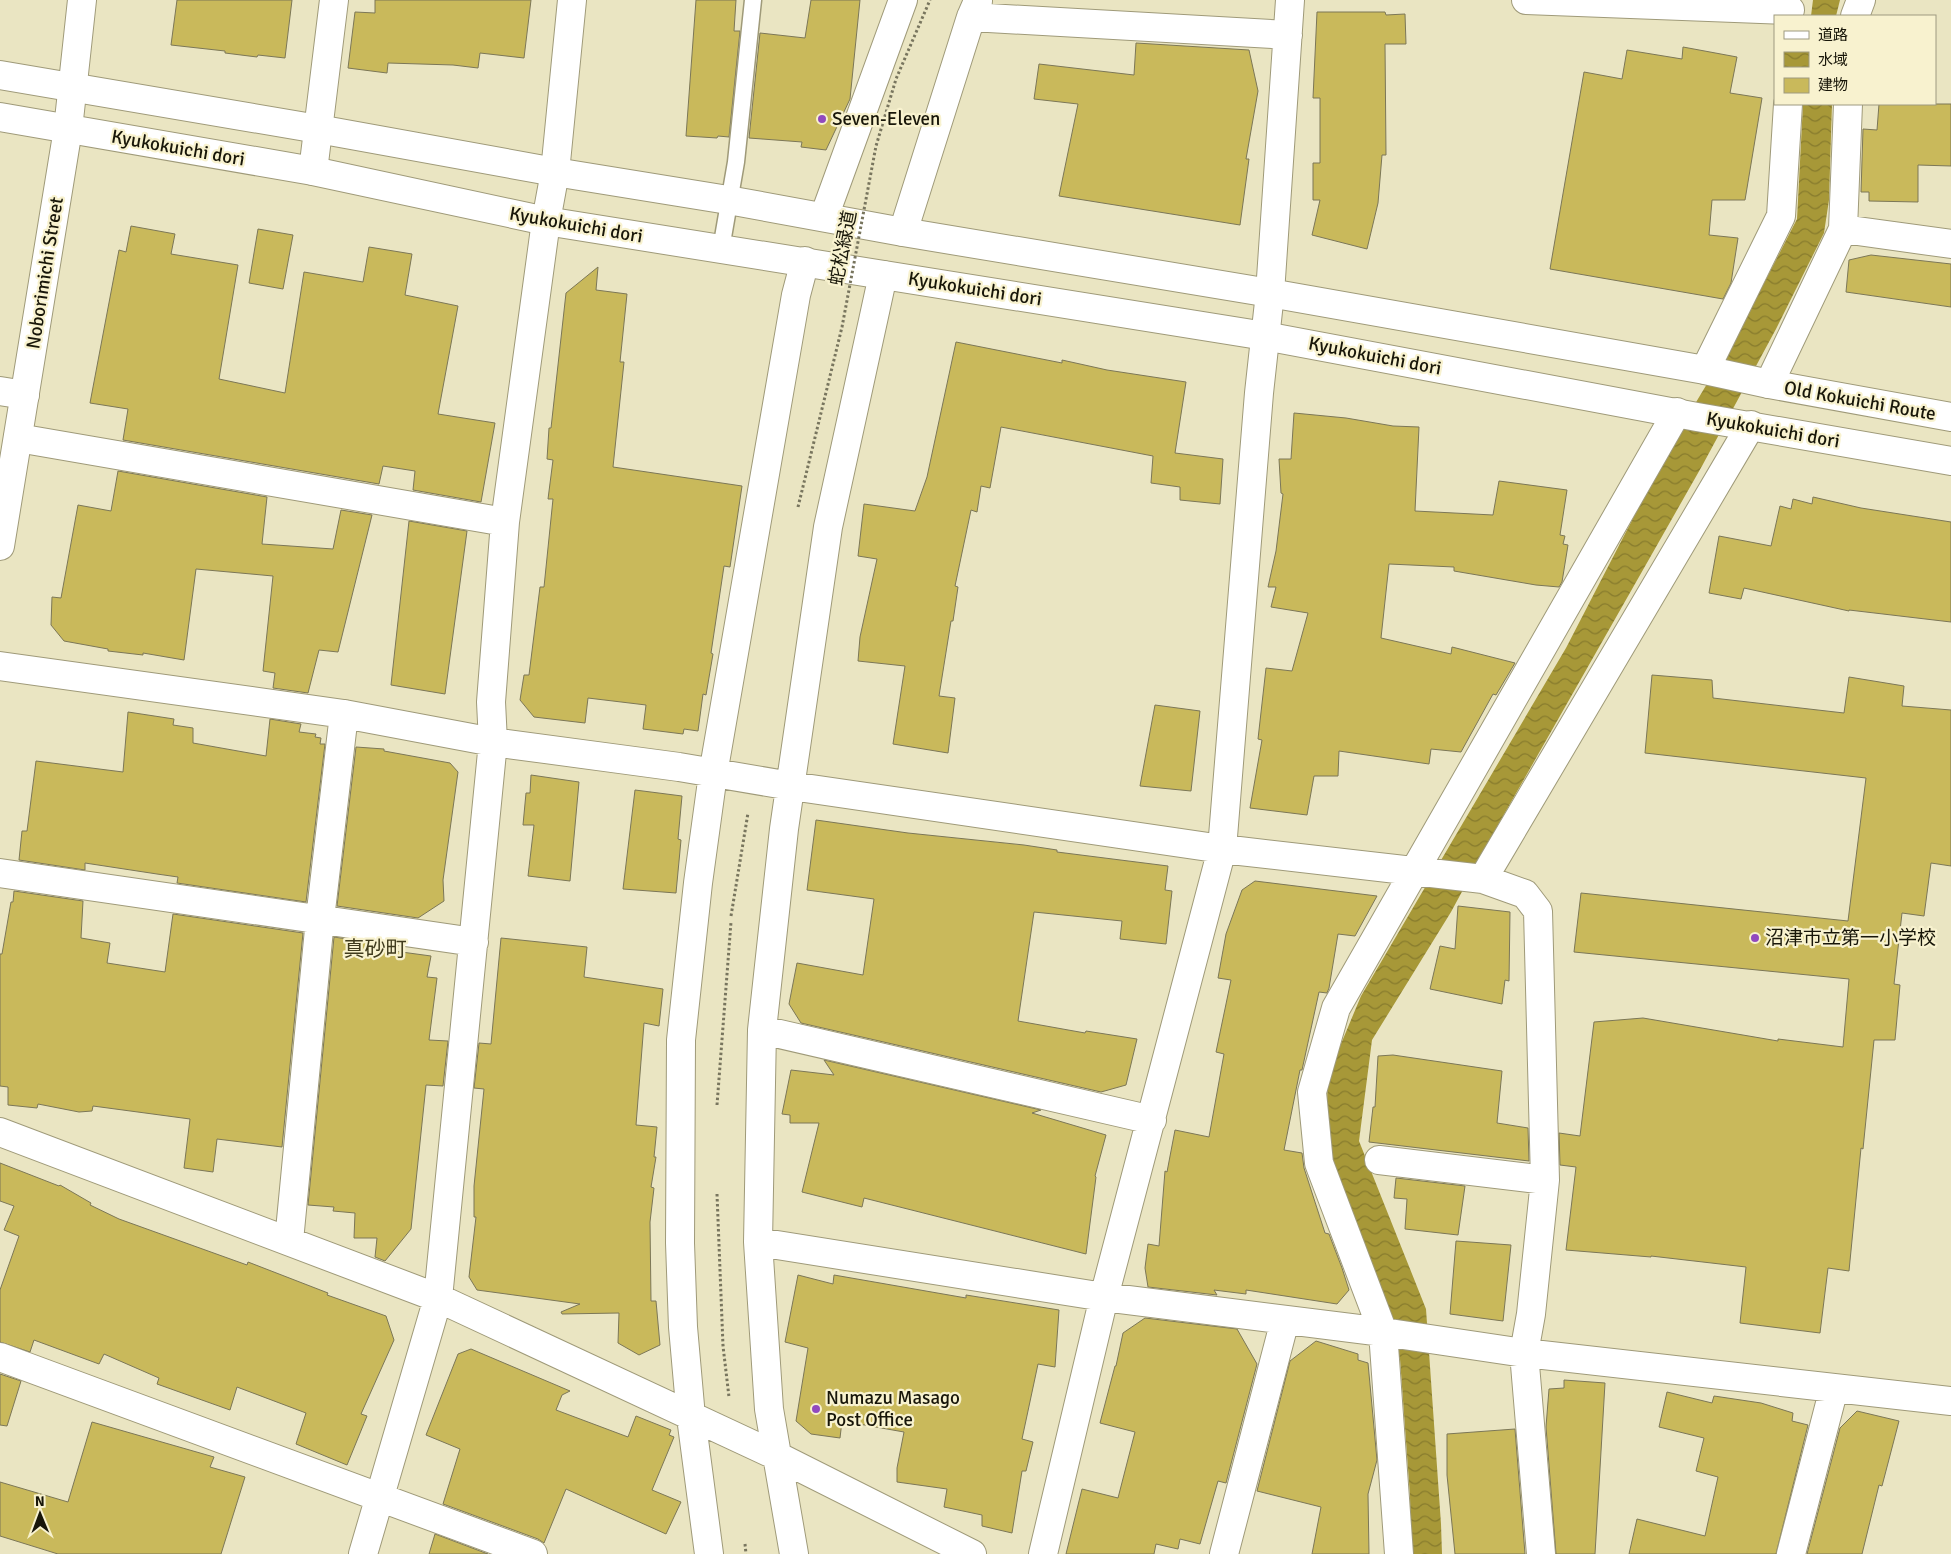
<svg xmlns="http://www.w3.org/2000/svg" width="1951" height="1554" font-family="Signika,'Noto Sans JP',sans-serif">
<defs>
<pattern id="water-waves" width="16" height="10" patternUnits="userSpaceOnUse" patternTransform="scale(1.25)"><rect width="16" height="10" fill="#a79838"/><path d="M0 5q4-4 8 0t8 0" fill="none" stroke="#877b2d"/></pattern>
</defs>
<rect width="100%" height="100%" fill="#eae5c2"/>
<!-- water -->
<path fill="url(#water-waves)" d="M1813 0H1840L1836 16H1811Z
M1803 104H1832L1829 200 1824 233 1776 329 1702 466 1498 825 1451 912 1372 1040 1359 1141 1426 1309 1441 1524 1442 1554H1411L1410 1496 1400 1359 1325 1152 1328 1075 1361 996 1566 648 1674 439 1744 322 1797 219Z"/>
<!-- building -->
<path fill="#c9b95b" stroke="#7c7757" d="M177 0H292L285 58 258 55 257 57 225 53V51L171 45Z
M375 0H531L524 58 480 53 478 68 453 65 388 63 387 73 348 68 355 12 375 13Z
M696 0H736L734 31H740L729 137 718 136 717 138 686 136Z
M811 0H860L850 99 826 150 801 147 802 142 749 138 760 33 805 38Z
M1317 12H1385L1386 15 1405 14 1406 44H1385L1386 155H1382L1378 203 1367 249 1312 235 1320 200H1313V163H1320V98H1313Z
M1136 43 1249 50 1258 91 1246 159H1249L1240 225 1059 196 1078 104 1034 99 1039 64 1134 75Z
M1683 47 1737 57 1730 93 1762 98 1745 200H1712L1709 235 1738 238 1731 283 1723 299 1550 269 1584 72 1622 79 1627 50 1682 59Z
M1879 104H1951V166L1918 165V202L1869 201V192H1861L1863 129 1877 130Z
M131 226 175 234 171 254 238 265 219 379 285 393 304 272 363 282 369 247 412 254 405 295 458 306 438 414 495 423 481 502 413 490 415 471 383 466 379 484 123 440 128 409 90 403 119 250 126 252Z
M258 229 293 235 283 289 249 283Z
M1871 255 1951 264V307L1846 292 1849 260Z
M598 267 596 290 627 294 620 362H624L613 467 742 486 730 567 724 566 711 653 713 654 706 695 703 694 698 731 684 729 683 734 643 729 646 705 588 698 585 723 534 717 520 700 524 675H529L540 587H544L553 499H548L553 460 547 459 549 428H551L566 293Z
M956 342 1062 363V360L1107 370 1186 382 1175 453 1223 459 1220 504 1180 500V487L1151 483 1153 456 1001 427 990 488 981 486 977 512 971 510 955 586 958 587 953 621H951L939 696 955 698 948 753 893 744 905 666 858 661 860 637 877 559 858 556 864 504 915 511 927 477Z
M1294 413 1346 418 1393 426 1419 427 1415 511 1493 515 1499 481 1567 490 1560 535 1565 536 1563 544 1568 545 1562 582 1559 587 1536 585 1454 571V567L1389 564 1381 638 1451 654 1452 647 1515 663 1496 695 1493 694 1461 752 1431 749 1429 764 1339 751 1338 776H1314L1307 815 1250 808 1262 740 1258 739 1266 668 1292 671 1308 613 1271 607 1276 587H1268L1276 551 1283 494 1281 493 1279 459H1291Z
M118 471 267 497 262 544 333 549 341 510 372 515 338 652 319 650 308 693 273 688 275 673 263 671 273 576 196 569 184 660 143 653V655L108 651V649L64 641 51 625 52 597 61 598 78 505 111 511Z
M1813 497 1861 508 1951 522V622L1849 610V611L1744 588 1741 599 1709 593 1719 536 1771 546 1780 506 1791 509 1793 499 1812 504Z
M409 521 467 531 445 694 391 685Z
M1652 675 1712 680 1713 698 1844 713 1849 677 1904 686 1902 706 1951 710V866L1931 863 1924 916 1902 913 1894 984 1900 985 1895 1040H1874L1863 1149 1861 1148 1849 1271 1828 1268 1820 1333 1740 1323 1746 1267 1651 1256V1257L1566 1250 1576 1167 1560 1165 1559 1133 1580 1136 1594 1022 1643 1018 1778 1041V1039L1843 1047 1849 979 1574 952 1581 893 1848 921 1866 778 1645 753Z
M1155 705 1200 711 1191 791 1140 786Z
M128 712 174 719 173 725 193 728V743L266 756 270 719 301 724 299 732 316 734 315 737 321 738 320 744H325L306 902 177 883 178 877 157 874 85 863V870L19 860 22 831H27L36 761 123 772Z
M356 747 384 749V751L450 763 458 772 443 880 444 901 418 918 337 906Z
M531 775 579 782 570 881 528 876 534 825H523L526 793H530Z
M635 790 682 796 678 839 681 840 676 893 623 889Z
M816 820 908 833 1024 845 1057 850V852L1168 866 1165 890 1172 891 1166 944 1120 939 1122 921 1034 912 1018 1021 1085 1033 1086 1031 1137 1039 1126 1085 1101 1092 801 1023 789 1004 797 963 863 975 874 899 807 890Z
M1255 881 1377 896 1355 936 1338 934 1329 988 1327 993 1319 992 1302 1070H1300L1284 1150 1302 1153 1304 1168 1325 1233 1329 1234 1342 1268 1349 1290 1337 1304 1246 1290V1294L1214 1290 1217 1295 1148 1287 1145 1268 1148 1244 1159 1246 1165 1171 1167 1172 1175 1130 1209 1137 1224 1054 1216 1052 1231 980 1218 978 1226 934 1242 890Z
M14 891 83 901 81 938 110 943 107 963 165 972 173 914 303 933 282 1147 217 1139 213 1172 184 1168 190 1119 93 1106 92 1111 79 1112 38 1104 37 1108 8 1105V1087L0 1086V954H2L11 902H13Z
M1458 906 1510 912 1509 981 1505 980 1502 1004 1430 989 1440 946 1455 949Z
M334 937 379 944 372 948 431 956 427 977 437 978 429 1040 448 1041 443 1086 426 1085 411 1229 385 1261 375 1257 377 1238H354L355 1213 333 1211 334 1207 308 1205Z
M501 938 587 947 584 977 663 989 659 1026 644 1023 636 1125 657 1127 654 1157H656L651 1187 654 1188 650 1222 651 1301H656L660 1345 639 1355 618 1343 619 1313 562 1314 561 1312 580 1304 477 1290 469 1277 476 1217H474V1186L484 1089 474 1088 479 1043 491 1044Z
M1393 1055 1502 1071 1497 1123 1528 1128 1529 1161 1369 1142 1373 1107H1375L1378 1056Z
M824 1060 1041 1110 1032 1113 1106 1135 1095 1176 1096 1177 1086 1254 864 1198 862 1207 802 1192 819 1123H790V1115L782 1114 791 1070 834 1075Z
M0 1163 59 1186 60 1185 91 1203 90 1205 119 1219 247 1265 248 1262 328 1293 327 1295 386 1316 394 1340 361 1414 367 1416 347 1465 296 1444 306 1413 237 1387 230 1410 157 1384 159 1378 104 1354 99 1364 34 1340 30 1352 0 1342V1290L19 1236 4 1230 14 1206 0 1201Z
M1396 1178 1465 1186 1458 1235 1405 1229 1407 1199 1394 1198Z
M1456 1241 1511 1245 1503 1321 1450 1314Z
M798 1275 833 1284 834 1275 966 1298V1295L1059 1310 1055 1367 1038 1364 1022 1439 1033 1442 1026 1471H1022L1012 1533 982 1526V1515L944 1507 947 1489 897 1482V1468L904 1432 842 1421 840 1438 811 1434 796 1421 808 1348 785 1342Z
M1145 1318 1237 1329 1257 1364 1226 1483 1218 1481 1200 1544 1180 1539 1178 1549 1156 1544 1154 1554H1066L1082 1489 1118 1498 1135 1432 1100 1423 1115 1366H1116L1123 1333Z
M1316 1341 1358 1354V1360L1368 1363 1377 1460 1368 1494 1369 1554H1312L1321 1507 1257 1491 1290 1361Z
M471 1349 570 1391 562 1395 556 1410 628 1437 636 1416 671 1430 669 1435 674 1437 652 1490 681 1502 666 1534 566 1489 544 1543 538 1539 443 1504 460 1449 426 1435 458 1354Z
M0 1374 21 1381 7 1426 0 1425Z
M1564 1380 1605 1383 1595 1554H1556L1546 1427 1549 1389 1564 1388Z
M1667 1392 1712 1403 1714 1396 1761 1403 1793 1413 1792 1421 1808 1425 1776 1554H1629L1637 1519 1705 1536 1718 1477 1696 1471 1704 1438 1659 1427Z
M1857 1411 1899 1421 1882 1486 1879 1485 1862 1554H1807L1840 1428Z
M92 1422 214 1457 210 1467 245 1477 221 1554H58L0 1536V1482L68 1502Z
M1515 1429 1525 1554H1455L1447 1475V1434Z
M435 1534 488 1554H429Z"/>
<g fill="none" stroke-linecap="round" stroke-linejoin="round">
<defs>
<path id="service" d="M721 249 736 162 753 0"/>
<path id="minor" d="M1526 0 1790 10
M1855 16 1861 0
M971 17 1288 35
M313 171 334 0
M824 217 903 0
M1843 229 1951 244
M903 232 971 17 978 1
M1705 370 1781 216 1788 104
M1769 384 1843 229 1848 104
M0 391 25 395
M18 438 505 522
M0 666 344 714 493 742 679 767 791 786 1222 849 1483 879 1525 894 1538 911 1545 1180 1531 1314 1524 1353 1541 1554
M0 873 474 942
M1483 879 1751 425
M762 1030 1152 1120
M0 1132 438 1298 777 1456 972 1554
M1379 1160 1545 1180
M289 1241 320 919 344 714
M758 1242 1104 1297 1383 1332 1524 1353 1951 1401
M0 1357 533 1554
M363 1554 438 1298 493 742 491 702 505 522 546 221 555 172 572 0
M709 1554 691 1417 683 1327 680 1243 681 1040 698 883 713 774 796 295 805 261
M794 1554 769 1409 758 1242 762 1030 784 829 828 527 883 275
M1043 1554 1104 1297 1222 849 1259 393 1270 293 1290 0
M1224 1554 1285 1320
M1399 1554 1383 1332 1319 1163 1312 1092 1336 1008 1677 412
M1791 1554 1834 1388"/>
<path id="tertiary" d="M0 546 68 129 82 0"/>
<path id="secondary" d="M0 75 318 129 555 172 728 200 903 232 1270 293 1705 370 1769 384 1951 417
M0 117 313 171 546 221 1265 336 1697 417 1951 461"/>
</defs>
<!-- service casing -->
<use href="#service" stroke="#9f9a79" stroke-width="19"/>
<!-- minor casing -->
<use href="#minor" stroke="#9f9a79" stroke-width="30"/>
<!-- tertiary casing -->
<use href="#tertiary" stroke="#9f9a79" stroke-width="30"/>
<!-- secondary casing -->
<use href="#secondary" stroke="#9f9a79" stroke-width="30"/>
<!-- path -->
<path stroke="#78755e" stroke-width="3" stroke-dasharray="2.5 2.5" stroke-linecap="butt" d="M731 916 748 813
M717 1105 731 922
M717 1194 723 1346 729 1397
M745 1544 746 1554"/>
<!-- service -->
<use href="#service" stroke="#fff" stroke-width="16"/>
<!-- minor -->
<use href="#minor" stroke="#fff" stroke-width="28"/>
<!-- tertiary -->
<use href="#tertiary" stroke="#fff" stroke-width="28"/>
<!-- secondary -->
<use href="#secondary" stroke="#fff" stroke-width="28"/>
<!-- path-bridge -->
<path stroke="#78755e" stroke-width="3" stroke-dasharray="2.5 2.5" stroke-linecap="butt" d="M798 507 842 327 876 146 896 79 930 0"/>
</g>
<!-- markers -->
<g fill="#914abe" stroke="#f8f2cf" stroke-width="2">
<circle cx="822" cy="119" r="5"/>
<circle cx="1755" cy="938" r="5"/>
<circle cx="816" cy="1409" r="5"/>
</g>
<g text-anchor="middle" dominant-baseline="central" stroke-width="4.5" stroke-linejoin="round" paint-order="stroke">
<!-- poi labels -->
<g font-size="19" fill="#181609" stroke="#f8f2cf" text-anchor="start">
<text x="832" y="119">Seven-Eleven</text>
<text x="1765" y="938">沼津市立第一小学校</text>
<text x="826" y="1398">Numazu Masago<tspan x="826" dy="22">Post Office</tspan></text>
</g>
<!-- street labels -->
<g font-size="19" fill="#181609" stroke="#f8f2cf">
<text transform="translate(178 148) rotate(10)">Kyukokuichi dori</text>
<text transform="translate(576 225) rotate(10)">Kyukokuichi dori</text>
<text transform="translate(843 248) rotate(-79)">蛇松緑道</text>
<text transform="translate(45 273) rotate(-81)">Noborimichi Street</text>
<text transform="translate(975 289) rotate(9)">Kyukokuichi dori</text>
<text transform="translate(1375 356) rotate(11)">Kyukokuichi dori</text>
<text transform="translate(1860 401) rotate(10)">Old Kokuichi Route</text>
<text transform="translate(1773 430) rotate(10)">Kyukokuichi dori</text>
</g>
<!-- quarter labels -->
<g font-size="21" fill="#403b1d" stroke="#f8f2cf">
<text x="375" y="949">真砂町</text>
</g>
</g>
<!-- legend -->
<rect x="1774" y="15" width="162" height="90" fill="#f8f2cf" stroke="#9e9a80"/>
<rect x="1784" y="31" width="25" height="8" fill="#ffffff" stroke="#9e9a80"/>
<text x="1818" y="40" font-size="15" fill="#181609">道路</text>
<rect x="1784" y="52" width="25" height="15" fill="url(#water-waves)" stroke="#9e9a80"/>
<text x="1818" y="65" font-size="15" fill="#181609">水域</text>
<rect x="1784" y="78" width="25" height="15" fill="#c9b95b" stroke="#9e9a80"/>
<text x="1818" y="90" font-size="15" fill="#181609">建物</text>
<!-- north arrow -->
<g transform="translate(40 1514) rotate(359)" stroke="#f8f2cf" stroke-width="4" paint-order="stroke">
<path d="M0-4L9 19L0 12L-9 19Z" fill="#181609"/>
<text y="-8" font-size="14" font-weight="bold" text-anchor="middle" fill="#181609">N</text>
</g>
</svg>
